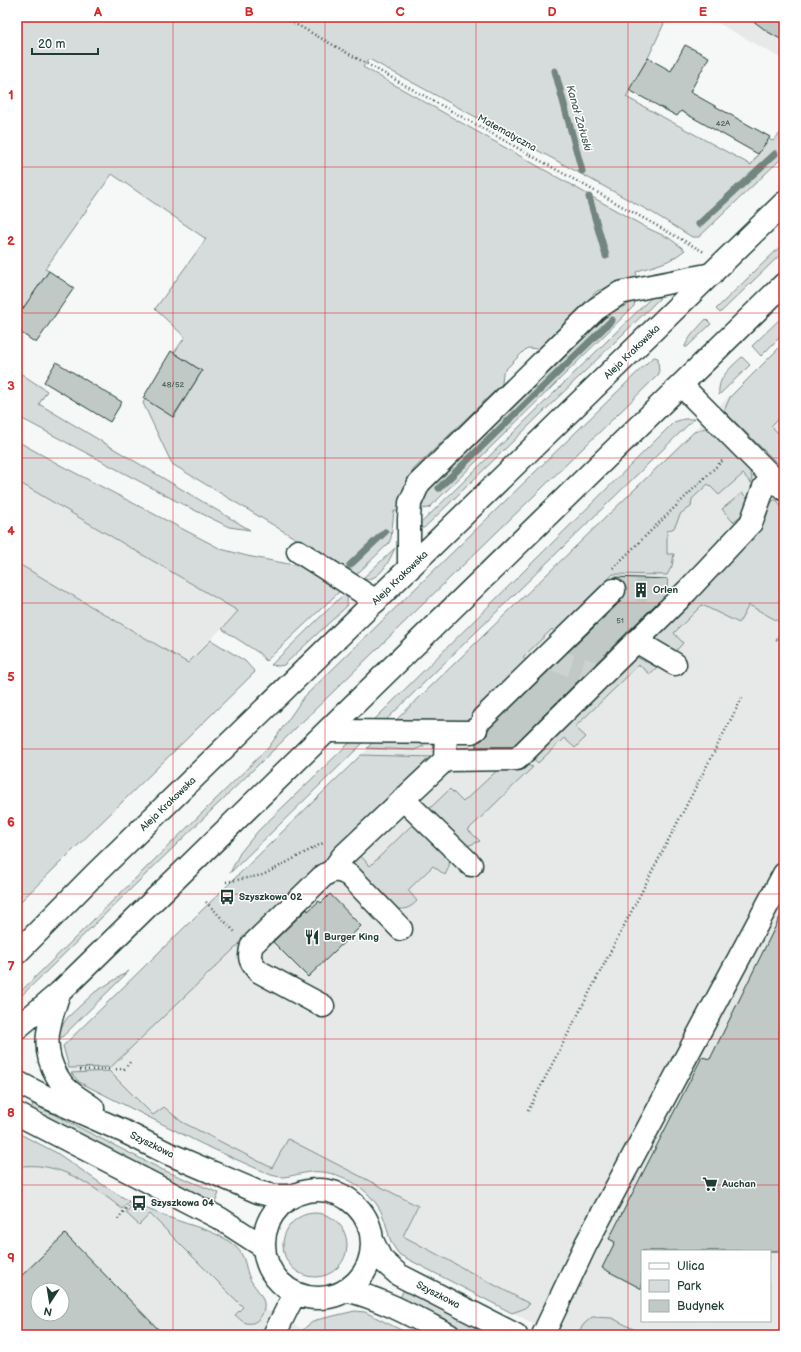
<svg xmlns="http://www.w3.org/2000/svg" width="801" height="1352" viewBox="0 0 801 1352" font-family="'Balsamiq Sans',sans-serif">
  <rect width="100%" height="100%" fill="#f6f7f7"/>
  <filter id="ink" filterUnits="userSpaceOnUse"><feTurbulence type="fractalNoise" baseFrequency=".025" numOctaves="2"/><feDisplacementMap in="SourceGraphic" scale="8" xChannelSelector="R" yChannelSelector="G"/><feConvolveMatrix kernelMatrix="1 2 1 2 8 2 1 2 1" color-interpolation-filters="sRGB"/></filter>
  <g filter="url(#ink)">
    <path fill="#e6e9e8" fill-rule="evenodd" d="M707,17H784V60Z
      M784,343V1335H556L400,1255L393,1246L389,1238L383,1214L366,1192L353,1182L337,1175L322,1172H307L282,1177L271,1175L202,1144L79,1082L73,1076L68,1064L63,1046ZM642,1251H770V1321H642Z
      M17,481L238,611L188,663L17,563Z
      M17,1133L57,1153L106,1187L129,1201L161,1215L210,1231L228,1241L237,1248L241,1254L245,1261L250,1279L262,1297L264,1309L302,1329L316,1320L355,1311L410,1335H17ZM38,1290H62V1314H38Z"/>
    <path fill="#d6dcdb" stroke="#7a8c88" d="M17,17H667L648,58L626,97L751,165L768,139L773,141L784,129V156L699,237H692L653,213L369,59L363,67L647,228L669,238L685,250C677,256 670,261 660,264C652,267 644,268 636,272L637,277L597,291L538,349L527,348L503,372L502,384L414,469L405,485L399,511H394L391,538L389,543L356,575L172,464L143,403L145,399L174,417L202,371L174,353L185,337L155,309L206,239L112,174L45,269L49,271L17,317Z
      M784,243V251L720,313L716,309Z
      M653,296L660,298L424,528L420,527V524Z
      M635,301L634,306L631,309L429,508L421,509L424,498L432,486L610,313Z
      M784,315V333L761,356L752,346Z
      M706,319L711,324L687,347H685V346C690,335 698,328 706,319Z
      M784,343V413L771,426L784,439V470L724,411L730,397Z
      M654,357L658,358L659,374L17,1000V995L269,747L304,697L650,360Z
      M742,357L750,365L719,395C717,378 730,368 742,357Z
      M17,371L47,391L39,404L250,530L229,527L182,504L17,416Z
      M684,419H694L385,721L381,722L375,719L674,422Z
      M708,427L747,463L752,478L751,483L743,474L719,495L708,484L692,499L691,507L681,513L674,528L667,531V554H674L672,566L667,575L613,574L592,595L583,611L558,636L552,629L523,657L529,664L474,723L394,722L694,432Z
      M17,441L60,465L221,549L247,556L299,566L315,572L340,591L266,661L259,653L222,629L238,611L17,481Z
      M742,493L750,501L745,512L733,522L722,509Z
      M774,500H777L784,512V631L776,641L783,624L749,605L739,623L702,605L674,633L683,643L675,652L660,646L655,637V631L763,526C767,519 767,505 774,500Z
      M395,548C389,561 380,582 362,579Z
      M17,563L188,663L211,640L245,661L255,672L17,905Z
      M345,593C348,598 348,601 346,607L284,665L279,666L271,665Z
      M636,657L657,667L650,674L639,665L575,727L586,737L575,748L564,738L538,763L528,754Z
      M376,739L413,740L424,746L414,750L367,748Z
      M366,740L230,873L240,853L258,831L347,745L354,741Z
      M361,755L432,757L424,771L331,856L111,1067L69,1068L63,1046Z
      M524,764L533,767L468,830L480,841L467,846L427,811L450,789L463,802L503,765Z
      M414,823L448,855C451,863 449,867 445,875L433,866L408,890L417,901C410,908 405,910 396,909L354,866L352,861L358,853L370,866Z
      M129,971L57,1042L60,1029L67,1018L95,992Z
      M109,1071L153,1115L164,1107L182,1122L272,1168L288,1139L418,1206L403,1236L530,1304L523,1309L512,1313L400,1255C387,1240 390,1234 383,1216C374,1193 347,1174 322,1172C308,1170 296,1176 283,1177C279,1177 275,1176 271,1175L202,1144L79,1082L71,1073Z
      M33,1104L163,1170L219,1193L215,1203L31,1109Z
      M18,1133L57,1153L106,1187L129,1201L122,1209C94,1186 56,1159 17,1167Z
      M134,1203C149,1210 164,1216 179,1221C199,1228 222,1233 237,1248C246,1257 245,1269 250,1279C254,1287 262,1293 264,1303C266,1313 256,1328 244,1322C241,1321 238,1317 235,1315L243,1307L150,1214L139,1225L126,1213Z
      M283 1245a32 32 0 1 1 64 0a32 32 0 1 1-64 0Z
      M404,1289L494,1335H472L400,1298Z
      M355,1311L365,1312L411,1335H298L308,1325L316,1320Z
      M592,1317L612,1318L645,1335H576L584,1324Z"/>
    <g fill="none" stroke-linecap="round" stroke-linejoin="round">
      <path stroke="#72857f" stroke-width="7" d="M555,71L582,171
        M589,197L606,256
        M699,224L775,154
        M439,488L612,320
        M350,565L385,532"/>
    </g>
    <path fill="#c0c9c6" stroke="#1f3d34" fill-rule="evenodd" d="M748,17H784V41L768,32Z
      M685,45L709,57L690,92L770,137L758,154L681,111L677,116L629,90L648,58L671,71Z
      M49,271L74,288L36,343L17,330V317Z
      M171,351L202,371L173,417L143,398Z
      M56,362L122,402L110,422L44,382Z
      M614,577L667,579V593L512,747H476V743L482,740L487,735L488,729L623,599L626,593V587L623,581Z
      M330,894L361,926L308,977L273,942L307,909L308,911L319,901L321,903Z
      M784,909V1251H642V1289L602,1268L615,1242L609,1239L702,1057L710,1059Z
      M65,1234L164,1335H17V1280ZM38,1290H62V1314H38Z"/>
    <g fill="none" stroke-linecap="round" stroke-linejoin="round">
      <path stroke="#cbd2d0" stroke-width="22" stroke-dasharray="22 11" stroke-linecap="butt" d="M614,590H667
        M550,659L593,672"/>
      <g stroke="#1f3d34" stroke-width="25">
        <path id="minor" d="M681,385L784,489
          M298,551L376,601
          M409,569V519L410,503L419,483L596,309L620,293L646,287L712,274
          M636,641L675,664
          M483,718L614,590
          M328,731L471,732L476,729
          M446,732L445,760L517,759L687,591L751,523L764,487L773,477
          M403,799L471,865
          M333,870L343,856L445,760
          M59,993C49,1022 40,1048 57,1076C59,1079 61,1083 64,1086C72,1095 84,1101 93,1108
          M323,1006L258,971C250,961 248,958 252,945L322,877C332,869 339,869 350,876L401,929
          M17,1082L46,1097L123,1131L167,1153L258,1192L274,1196H291
          M17,1114L219,1218L264,1247
          M264 1244a54 54 0 1 1 108 0a54 54 0 1 1-108 0Z
          M372,1240L381,1259L399,1275L516,1335
          M346,1290C383,1299 416,1318 449,1335
          M274,1335L295,1293
          M543,1335L586,1244L784,874"/>
      </g>
      <g stroke="#1f3d34" stroke-width="25">
        <path id="major" d="M17,953L95,874L784,203
          M17,1028L59,993L784,284"/>
      </g>
      <path stroke="#1f3d34" stroke-width="2.5" stroke-dasharray="1 3" stroke-linecap="butt" d="M283,17L704,252
        M613,568L724,459
        M226,882L263,875L323,843
        M206,902L235,932
        M80,1070L124,1069L132,1060
        M528,1111L742,698
        M118,1219L133,1199"/>
      <use href="#minor" stroke="#fff" stroke-width="22"/>
      <use href="#major" stroke="#fff" stroke-width="22"/>
    </g>
  </g>
  <path fill="none" stroke="#d62828" stroke-width="1" stroke-opacity="0.55" d="M173,17V1335M325,17V1335M476,17V1335M628,17V1335M17,167H784M17,313H784M17,458H784M17,603H784M17,749H784M17,894H784M17,1039H784M17,1185H784"/>
  <defs>
    <g id="building-bare" transform="scale(1.2)"><path d="M-4-6H4V6H1V3H-1V6H-4ZM-2.5-4.3h1.7v1.8h-1.7ZM.8-4.3h1.7v1.8H.8ZM-2.5-1h1.7V.8h-1.7ZM.8-1h1.7V.8H.8Z" fill="#1f3d34" stroke="#fff" stroke-width="2.5" paint-order="stroke"/></g>
    <g id="bus-bare" transform="scale(1.2)"><path d="M-5-6H5V4H4V6H2V4H-2V6H-4V4H-5ZM-3.5-4V0h7V-4ZM-3.5 1.2v1.5H-2V1.2ZM2 1.2v1.5H3.5V1.2Z" fill="#1f3d34" stroke="#fff" stroke-width="2.5" paint-order="stroke"/></g>
    <g id="restaurant-bare" transform="scale(1.2)"><path d="M-5-6h1v4h1v-4h1v4h1v-4h1v5L-1.5 .5V6h-2V.5L-5-1ZM5-6V6H3V1.5H1.5Q1.5-4 5-6Z" fill="#1f3d34" stroke="#fff" stroke-width="2.5" paint-order="stroke"/></g>
    <g id="supermarket-bare" transform="scale(1.2)"><path d="M-6-5.5h2.5l.6 2H6L4.5 2H-2.5L-4.4-4H-6ZM-1.5 3.2a1.3 1.3 0 1 0 .1 0ZM3 3.2a1.3 1.3 0 1 0 .1 0Z" fill="#1f3d34" stroke="#fff" stroke-width="2.5" paint-order="stroke"/></g>
  </defs>
  <g fill-rule="evenodd">
    <use href="#building-bare" x="641" y="590"/>
    <use href="#bus-bare" x="227" y="897"/>
    <use href="#restaurant-bare" x="312" y="937"/>
    <use href="#supermarket-bare" x="710" y="1184"/>
    <use href="#bus-bare" x="139" y="1203"/>
  </g>
  <g text-anchor="middle" dominant-baseline="central" stroke-width="3" stroke-linejoin="round" paint-order="stroke">
    <g font-size="8" fill="#476058">
      <text x="723" y="123">42A</text>
      <text x="173" y="384">48/52</text>
      <text x="620" y="620">51</text>
    </g>
    <g font-size="10" fill="#1f3d34" stroke="#fff">
      <text transform="translate(507 133) rotate(29)">Matematyczna</text>
      <text transform="translate(632 352) rotate(-44)">Aleja Krakowska</text>
      <text transform="translate(400 578) rotate(-44)">Aleja Krakowska</text>
      <text transform="translate(168 804) rotate(-44)">Aleja Krakowska</text>
      <text transform="translate(152 1145) rotate(26)">Szyszkowa</text>
      <text transform="translate(438 1295) rotate(27)">Szyszkowa</text>
    </g>
    <g font-size="10" font-weight="bold" fill="#1f3d34" stroke="#fff" text-anchor="start">
      <text x="653" y="590">Orlen</text>
      <text x="239" y="897">Szyszkowa 02</text>
      <text x="324" y="937">Burger King</text>
      <text x="722" y="1184">Auchan</text>
      <text x="151" y="1203">Szyszkowa 04</text>
    </g>
    <g font-size="11" font-style="italic" fill="#49615a" stroke="#fff">
      <text transform="translate(579 118) rotate(74)">Kanał Załuski</text>
    </g>
  </g>
  <rect width="801" height="1352" fill="none" stroke="#fff" stroke-width="44"/>
  <rect x="641" y="1250" width="130" height="72" fill="#ffffff" stroke="#a5b1ae"/>
  <rect x="649" y="1263" width="20" height="6" fill="#ffffff" stroke="#a5b1ae"/>
  <text x="677" y="1270" font-size="12" fill="#1f3d34">Ulica</text>
  <rect x="649" y="1280" width="20" height="12" fill="#d6dcdb" stroke="#a5b1ae"/>
  <text x="677" y="1290" font-size="12" fill="#1f3d34">Park</text>
  <rect x="649" y="1300" width="20" height="12" fill="#c0c9c6" stroke="#a5b1ae"/>
  <text x="677" y="1310" font-size="12" fill="#1f3d34">Budynek</text>
  <g transform="translate(50 1302) rotate(192)"><circle r="19" fill="#ffffff" stroke="#a5b1ae"/>
  <path d="M0-3L7 15L0 10L-7 15Z" fill="#1f3d34"/>
  <text y="-6" font-size="11" font-weight="bold" text-anchor="middle" fill="#1f3d34">N</text>
  </g>
  <path d="M32 48v6h66v-6" fill="none" stroke="#1f3d34" stroke-width="2"/>
  <text x="38" y="48" font-size="12" fill="#1f3d34" stroke="#ffffff" stroke-width="3" paint-order="stroke">20 m</text>
  <rect x="22" y="22" width="757" height="1308" fill="none" stroke="#d62828" stroke-width="1.5"/>
  <g font-size="13" text-anchor="middle" font-weight="bold" fill="#d62828">
    <text x="98" y="16">A</text>
    <text x="249" y="16">B</text>
    <text x="400" y="16">C</text>
    <text x="552" y="16">D</text>
    <text x="703" y="16">E</text>
    <text x="11" y="99">1</text>
    <text x="11" y="245">2</text>
    <text x="11" y="390">3</text>
    <text x="11" y="535">4</text>
    <text x="11" y="681">5</text>
    <text x="11" y="826">6</text>
    <text x="11" y="971">7</text>
    <text x="11" y="1117">8</text>
    <text x="11" y="1262">9</text>
  </g>
</svg>
